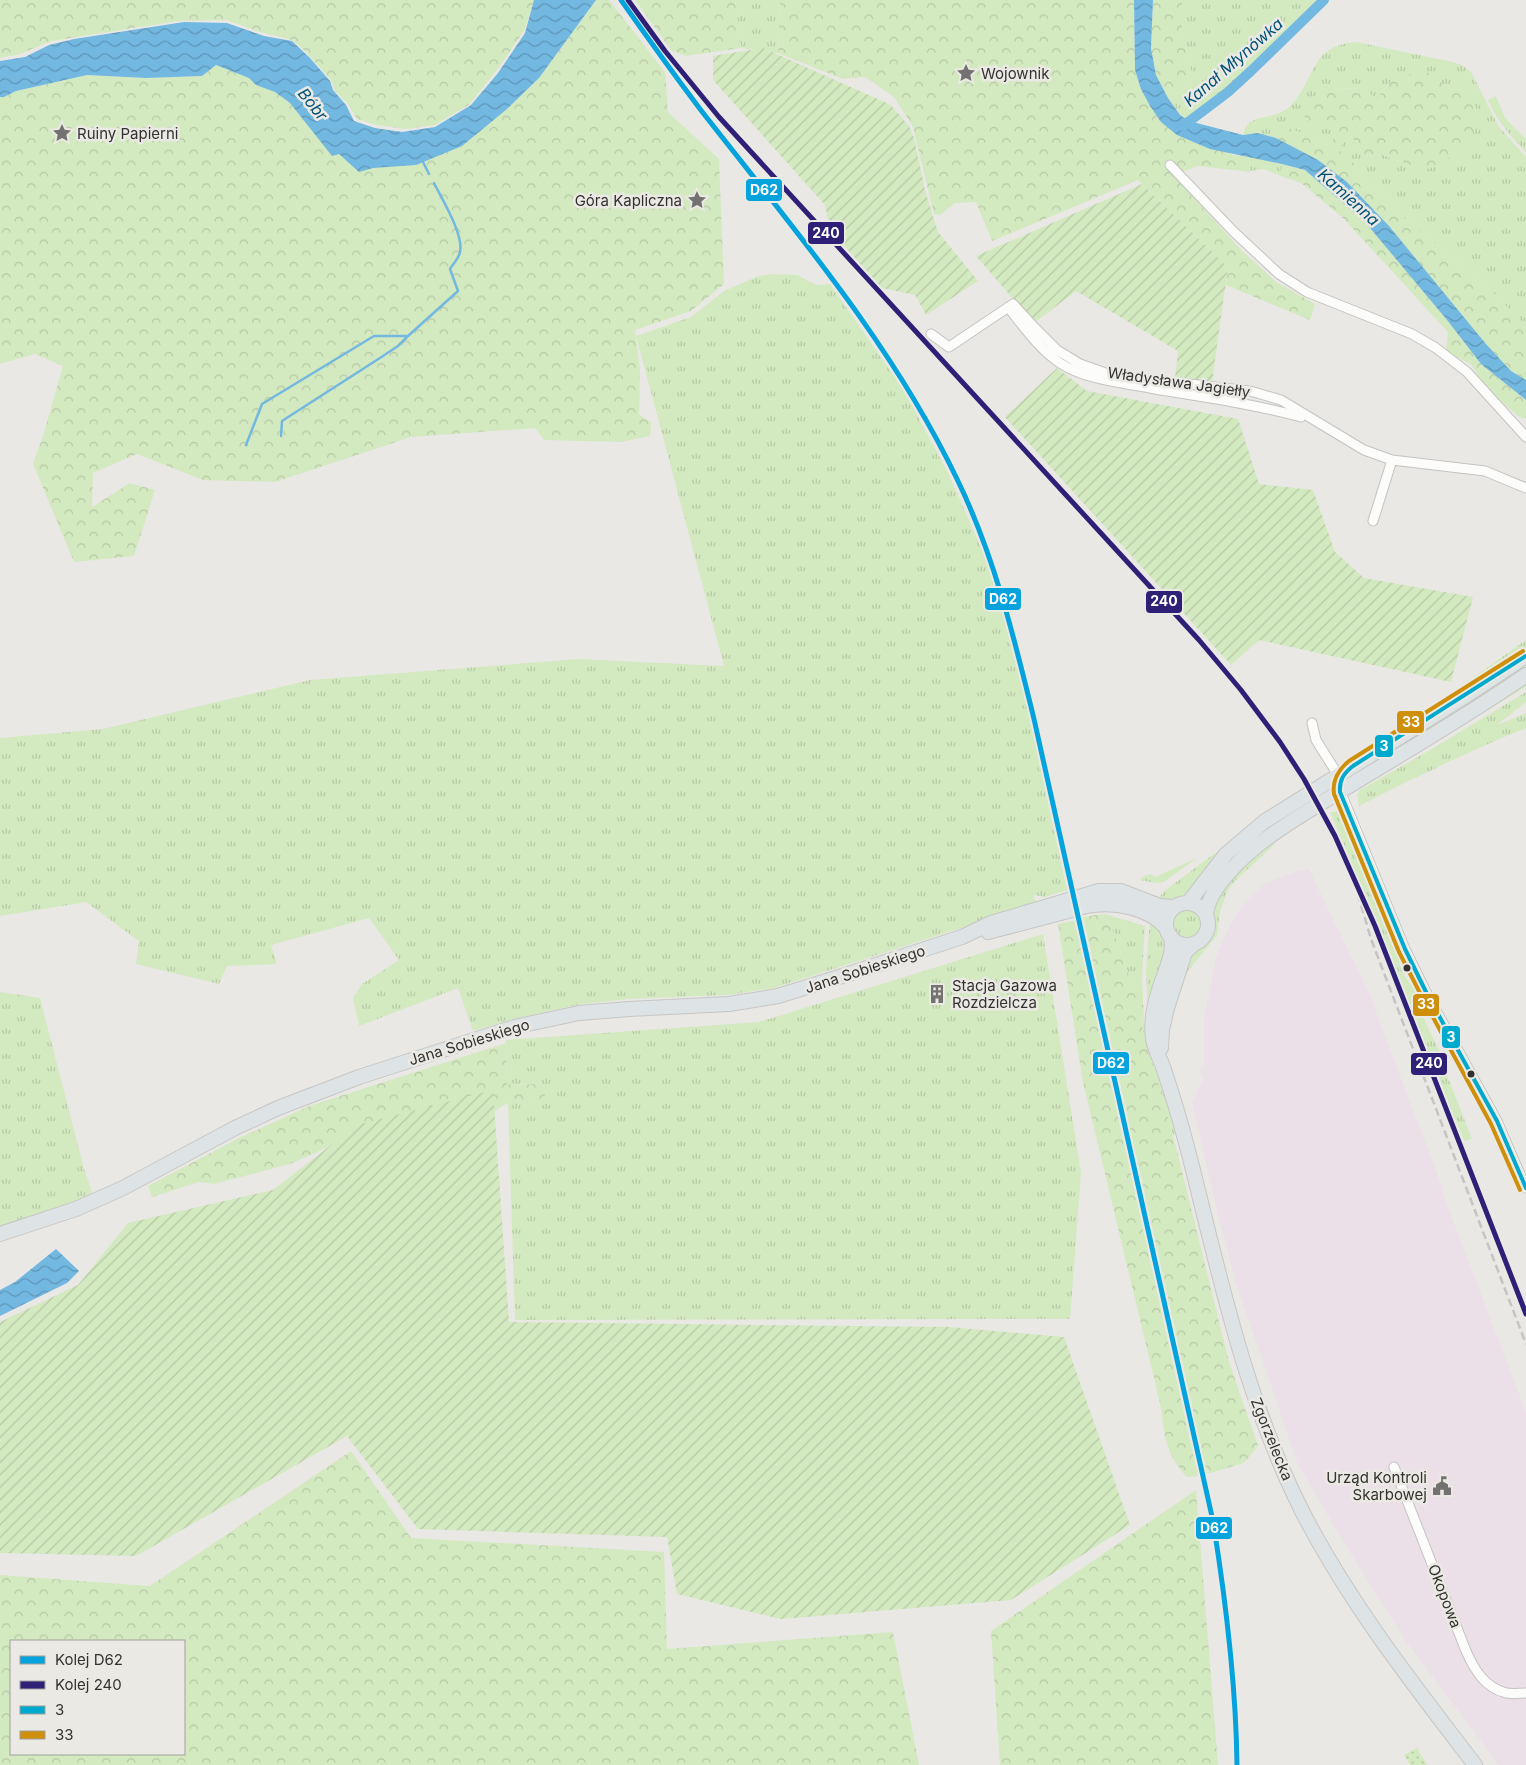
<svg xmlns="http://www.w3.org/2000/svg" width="1526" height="1765" viewBox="0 0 1526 1765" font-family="Inter,sans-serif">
  <defs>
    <pattern id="grass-tufts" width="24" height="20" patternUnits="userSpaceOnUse" patternTransform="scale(1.25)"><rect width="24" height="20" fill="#d3e9c0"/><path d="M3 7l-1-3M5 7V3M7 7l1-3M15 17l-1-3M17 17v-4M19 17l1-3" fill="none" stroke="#b6c8a5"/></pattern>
    <pattern id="forest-crowns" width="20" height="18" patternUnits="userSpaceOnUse" patternTransform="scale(1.25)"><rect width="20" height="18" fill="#d3e9c0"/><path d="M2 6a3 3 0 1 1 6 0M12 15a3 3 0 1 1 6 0" fill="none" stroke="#b6c8a5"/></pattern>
    <pattern id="park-dots" width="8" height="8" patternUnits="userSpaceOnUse" patternTransform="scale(1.25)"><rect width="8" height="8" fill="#d3e9c0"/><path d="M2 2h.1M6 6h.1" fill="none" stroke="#b6c8a5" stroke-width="1.8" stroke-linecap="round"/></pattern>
    <pattern id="garden-furrows" width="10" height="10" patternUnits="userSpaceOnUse" patternTransform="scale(1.25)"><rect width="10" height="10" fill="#d3e9c0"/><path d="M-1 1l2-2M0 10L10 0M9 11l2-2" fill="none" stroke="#b6c8a5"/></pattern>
    <pattern id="water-waves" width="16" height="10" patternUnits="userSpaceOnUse" patternTransform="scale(1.25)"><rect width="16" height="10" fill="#73b8e1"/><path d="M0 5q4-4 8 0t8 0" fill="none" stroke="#5f96b7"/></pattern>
  </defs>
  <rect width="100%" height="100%" fill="#eae8e5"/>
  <path fill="#ebe0e7" d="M1309,869L1372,999L1380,1023L1439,1178L1448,1207L1526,1412V1765H1499L1407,1643L1347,1548L1298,1465L1236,1283L1216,1207L1192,1103L1203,1079L1199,1069L1204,1067V1017L1216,959L1225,935L1241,907L1264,884L1294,872Z"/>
  <path fill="url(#grass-tufts)" d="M735,0H780L778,53L741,48Z
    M1182,0H1324L1251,71L1228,92L1189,121L1180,115L1168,98L1184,90L1193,78L1182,33Z
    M1356,42L1448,61L1462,65L1471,72L1499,127L1526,157V326L1480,280L1399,214L1392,203L1356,172V165L1338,150L1346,136L1357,141L1363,156L1383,155L1415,167L1467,93L1447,87L1434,74L1391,81L1376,99L1363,88L1330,89L1339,135L1327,145L1317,138L1283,127L1276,138L1258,133L1243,135C1244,132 1245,127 1248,124C1255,116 1279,118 1290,106C1318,78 1307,47 1356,42Z
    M1496,96L1505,118L1526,139V152C1509,134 1498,122 1488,100Z
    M1251,157L1282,164L1281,176L1263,169L1250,171Z
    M771,274L797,275L816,285L830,284L905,392L948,473L991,570L1020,674L1067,890L1045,897L1034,895L1033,898L1039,903L774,988L727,995L628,999L577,1005L513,1019L473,1031L458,988L359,1026L353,998L362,984L399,960L369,918L271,945L277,964L227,966L219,984L136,964L139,941L86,902L0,916V738L103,729L310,680L579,659L724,666L636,336L691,317L724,291L756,277Z
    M1526,640V649L1471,685L1468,681Z
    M1526,662V669L1361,773L1358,769Z
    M1526,681V687L1392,768Z
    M1463,685L1465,689L1377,745L1379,742Z
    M1526,692V702L1497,725L1526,713V728C1469,751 1414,778 1359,806L1357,795L1360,790L1430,750Z
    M1330,812H1338L1342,815L1400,950C1396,973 1409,979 1419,996L1416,1002L1448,1069L1445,1070L1472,1139L1464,1141L1377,923Z
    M1271,844H1275L1235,881L1228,890L1220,911L1217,935L1188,971L1171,1019L1166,1025L1193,951L1207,942L1214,932L1215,923L1213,903L1234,876L1265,847Z
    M1215,853L1216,860L1189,894C1178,896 1169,902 1158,901L1163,892Z
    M1197,858L1164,882L1155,883L1140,880L1144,876L1151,874L1155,877Z
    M1173 923a14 14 0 1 1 28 0a14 14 0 1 1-28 0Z
    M1102,913L1145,926L1142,977L1144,1023L1177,1134L1173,1135L1143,1031L1137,998L1114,933Z
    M1150,920L1159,928L1167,945L1148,1017L1146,969Z
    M1043,934L1081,1173L1070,1319L515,1320L508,1103L545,1101L543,1084L507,1085L506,1040L759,1022Z
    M0,992L40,998L84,1169L95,1200L0,1234Z"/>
  <path fill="url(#forest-crowns)" fill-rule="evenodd" d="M0,0H534L525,29L502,63L470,104L435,125L406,129L377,125L357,119L348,104L335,91L331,80L305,51L292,40L260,32L226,20L178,21L51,41L20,54L0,58Z
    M596,0H609L665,72L668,112L719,159L724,284L691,311L635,330L640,370L639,414L651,423L650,436L621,442L544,440L535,428L411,437L275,482L203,480L137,454L93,473L92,507L130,483L155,490L134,556L74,562L33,464L43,436L63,366L35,354L0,364V97H4L16,91L87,75L146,78L202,76L216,65L249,78L256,85L275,92L290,103L314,132L359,171L373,168L507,109L539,78Z
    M635,0H735L741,48L686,56L671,50Z
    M780,0H1134L1135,70L1141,89L1150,106L1161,122L1233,155L1251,157L1250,172L1198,166L1173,175L1243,252L1276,282L1315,304L1310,320L1226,285L1228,267L1138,180L992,241L976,202L955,203L940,215L934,214L913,127L894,97L865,77L843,79L778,53Z
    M1153,0H1182V33L1193,78L1184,90L1168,98L1156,75L1151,48Z
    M1418,71L1434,74L1447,87L1468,93L1476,108L1471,146L1429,169L1415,167L1383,155L1363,156L1357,141L1346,136L1339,150L1356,165V172L1392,203L1399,214L1480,280L1526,326V380L1511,371L1486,344L1389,226L1347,182L1276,138L1283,126L1317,138L1327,145L1339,134L1304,119L1314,98L1330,89L1363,88L1376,99L1391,81Z
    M1282,164L1305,170L1365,222L1447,320L1481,364L1526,400V419L1519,417L1497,398L1478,376L1472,365L1446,351L1448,332L1342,217L1301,183L1281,176Z
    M1102,914L1114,933L1137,998L1143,1031L1173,1135L1229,1362L1258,1446L1244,1463L1207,1474L1083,917Z
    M1073,921L1075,923L1198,1476L1187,1477C1164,1452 1165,1435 1160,1403L1083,1082L1058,924Z
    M506,1043L507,1085L543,1084L546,1101L508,1103L487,1115L351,1137L290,1164L214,1184L199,1182L152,1197L148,1186L239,1138L309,1106Z
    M351,1451L411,1538L664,1552L667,1649L893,1632L919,1765H0V1575L150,1586ZM11,1641H184V1754H11Z
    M1196,1490L1218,1765H1000L991,1631Z"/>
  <path fill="url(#park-dots)" d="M1417,1748L1427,1765H1410L1404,1755Z"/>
  <path fill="url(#garden-furrows)" d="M763,48L891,105L909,126L914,138L925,190L938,232L978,281L926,315L915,295L882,288L830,230L825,205L713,80V56Z
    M1142,184L1228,267L1212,382L1175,379L1178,351L1076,291L1034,323L976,256Z
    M1057,368L1087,391L1238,419L1259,484L1313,490L1335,552L1364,578L1473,597L1451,682L1259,640L1231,665L1005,417Z
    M493,1090L509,1322L949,1327L1064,1337L1130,1525L1011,1600L781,1619L677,1594L667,1537L418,1529L347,1436L136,1556L0,1553V1322L78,1285L128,1223L273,1190L357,1125Z"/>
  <path fill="url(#water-waves)" d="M534,0H596L539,78L507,109L462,146L416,165L373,168L359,172L339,154L332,156L290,103L275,92L256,85L249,78L216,65L202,76L146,78L87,75L16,91L4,97H0V61L25,57L49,45L74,39L184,22L227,23L264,36L292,41L310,58L330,81L333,90L346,105L354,121L375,128L402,132L435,127L471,105L498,73L525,33Z
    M1134,0H1153L1151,48L1156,75L1168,98L1180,115L1189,121L1243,135L1258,133L1276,138L1318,160L1347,182L1389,226L1486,344L1511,371L1526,380V400L1481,364L1447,320L1365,222L1305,170L1282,164L1210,149L1177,135L1161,122L1150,106L1141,89L1135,70Z
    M56,1249L79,1271L67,1283L0,1316V1290L15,1282Z"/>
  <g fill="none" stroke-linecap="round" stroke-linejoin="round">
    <path stroke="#73b8e1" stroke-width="2.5" d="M422,160L429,174
      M281,436L282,421L383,356L398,346L407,337
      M246,445L262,404L374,336H408L458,291L450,269C453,264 459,258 460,252C464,235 442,199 434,183"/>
    <path stroke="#73b8e1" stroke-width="10" d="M1183,126L1228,92L1251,71L1324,0"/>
    <g stroke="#c4c3c1" stroke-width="11">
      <path id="minor" d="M1170,165L1234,232L1279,274L1307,292L1412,334L1436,348L1467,372L1526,437
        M1008,307C1023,326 1039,349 1060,363C1085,380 1125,383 1155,389C1204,397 1253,404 1301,417
        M931,334L949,347L1013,304L1034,327L1057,350L1080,364L1111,375L1250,391L1281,400L1364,450L1392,460
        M1373,521L1392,460L1485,471L1526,488
        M1312,723L1316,740L1338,775
        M1339,788L1405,949L1427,994L1497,1121L1526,1188
        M1394,1467L1466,1651C1474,1669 1484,1687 1506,1693C1512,1694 1520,1693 1526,1693"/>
    </g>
    <g stroke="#c7c6c4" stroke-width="16">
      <path id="primary" d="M1188,903L1226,854L1265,821L1467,695L1526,656
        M1166 924a21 21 0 1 1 42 0a21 21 0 1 1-42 0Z
        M1206,915C1207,898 1221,881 1232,869C1261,838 1300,816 1336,794C1399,755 1465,718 1526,675
        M988,932L1087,906C1113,901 1150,907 1167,929
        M1171,937C1174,950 1169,961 1165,973C1157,994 1150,1016 1153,1039C1155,1052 1162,1061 1165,1073C1176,1105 1185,1138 1193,1170C1222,1287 1248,1405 1303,1513C1350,1604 1413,1684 1475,1765
        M1161,1048L1162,1030L1167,1008L1185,952L1195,943
        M0,1234L76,1209L123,1188L235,1128L278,1108L359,1077L514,1027L579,1013L629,1009L729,1004L778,996L836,978L962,937L991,923L1099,891H1121L1160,906L1174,907"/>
    </g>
    <use href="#minor" stroke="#fcfcfb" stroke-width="9"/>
    <use href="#primary" stroke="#dee4e6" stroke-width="14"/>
    <path stroke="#c5c4c3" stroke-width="2.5" stroke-dasharray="8 4" stroke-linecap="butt" d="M1351,871L1371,939L1526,1344"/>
    <g stroke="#ebe9e4" stroke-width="8">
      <path id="bus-1" d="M1526,656L1353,766C1344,773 1339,780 1340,792L1405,949L1427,994L1497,1121L1526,1188"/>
    </g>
    <g stroke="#ebe9e4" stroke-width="8">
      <path id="bus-2" d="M1520,1190L1491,1124L1422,997L1399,952L1334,794C1332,780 1338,770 1349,761L1523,651"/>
    </g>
    <use href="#bus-1" stroke="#00a9ce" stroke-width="4"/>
    <use href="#bus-2" stroke="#d08f0a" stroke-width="4"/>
    <g stroke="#ebe9e4" stroke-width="9">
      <path id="rail-1" d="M621,0C647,37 673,73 700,109C792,227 892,343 957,479C994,555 1014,637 1034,719L1213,1521C1226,1602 1236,1683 1237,1765"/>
    </g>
    <g stroke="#ebe9e4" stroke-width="9">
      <path id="rail-2" d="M628,0L665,51L719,117L1199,640L1241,690L1280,742L1304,779L1335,836L1375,926L1526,1314"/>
    </g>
    <use href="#rail-1" stroke="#05a3dd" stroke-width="5"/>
    <use href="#rail-2" stroke="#2e2076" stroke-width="5"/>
  </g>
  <defs>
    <g id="sight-bare" transform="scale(1.5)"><path d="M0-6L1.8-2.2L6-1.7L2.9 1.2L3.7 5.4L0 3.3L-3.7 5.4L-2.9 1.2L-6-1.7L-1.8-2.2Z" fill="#737270" stroke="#ebe9e4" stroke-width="2.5" paint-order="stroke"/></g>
    <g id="building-bare" transform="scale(1.5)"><path d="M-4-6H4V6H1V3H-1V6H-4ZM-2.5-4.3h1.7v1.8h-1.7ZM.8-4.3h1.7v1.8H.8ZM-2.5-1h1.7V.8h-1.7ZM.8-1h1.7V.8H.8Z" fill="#737270" stroke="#ebe9e4" stroke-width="2.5" paint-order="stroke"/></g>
    <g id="civic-bare" transform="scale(1.5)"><path d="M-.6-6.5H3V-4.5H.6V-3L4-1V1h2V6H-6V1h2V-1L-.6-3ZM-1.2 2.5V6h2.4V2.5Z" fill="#737270" stroke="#ebe9e4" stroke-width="2.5" paint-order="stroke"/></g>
  </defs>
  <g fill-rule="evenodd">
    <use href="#sight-bare" x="966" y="73"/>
    <use href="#sight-bare" x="62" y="133"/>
    <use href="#sight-bare" x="697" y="200"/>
    <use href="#building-bare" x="937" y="994"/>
    <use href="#civic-bare" x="1442" y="1486"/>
  </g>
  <g fill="#333231" stroke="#ebe9e4" stroke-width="2">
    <circle cx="1407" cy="968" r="4.5"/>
    <circle cx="1471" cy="1074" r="4.5"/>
  </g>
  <g text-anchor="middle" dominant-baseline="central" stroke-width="5" stroke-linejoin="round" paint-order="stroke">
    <g font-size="15" fill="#333231" stroke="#ebe9e4" text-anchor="start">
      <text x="981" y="73">Wojownik</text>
      <text x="77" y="133">Ruiny Papierni</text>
      <text x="682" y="200" text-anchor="end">Góra Kapliczna</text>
      <text x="952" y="985">Stacja Gazowa<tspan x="952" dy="17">Rozdzielcza</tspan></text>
      <text x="1427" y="1477" text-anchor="end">Urząd Kontroli<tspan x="1427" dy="17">Skarbowej</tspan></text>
    </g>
    <g font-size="15" fill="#333231" stroke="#ebe9e4">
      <text transform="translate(1179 382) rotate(8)">Władysława Jagiełły</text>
      <text transform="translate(865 969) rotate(-18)">Jana Sobieskiego</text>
      <text transform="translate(469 1042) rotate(-17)">Jana Sobieskiego</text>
      <text transform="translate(1272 1439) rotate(68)">Zgorzelecka</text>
      <text transform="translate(1445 1596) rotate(69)">Okopowa</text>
    </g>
    <g font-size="16" font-style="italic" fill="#005178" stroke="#ebe9e4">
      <text transform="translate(1233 62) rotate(-41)">Kanał Młynówka</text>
      <text transform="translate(313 104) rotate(51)">Bóbr</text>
      <text transform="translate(1349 197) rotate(42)">Kamienna</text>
    </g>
  </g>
  <g stroke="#ebe9e4" stroke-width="2">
    <rect x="745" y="178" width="38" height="24" rx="5" fill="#05a3dd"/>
    <rect x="807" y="221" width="38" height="24" rx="5" fill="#2e2076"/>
    <rect x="984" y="587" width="38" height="24" rx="5" fill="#05a3dd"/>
    <rect x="1145" y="590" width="38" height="24" rx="5" fill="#2e2076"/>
    <rect x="1396" y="710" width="29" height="24" rx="5" fill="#d08f0a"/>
    <rect x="1374" y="734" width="20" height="24" rx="5" fill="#00a9ce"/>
    <rect x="1412" y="993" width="28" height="24" rx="5" fill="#d08f0a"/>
    <rect x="1441" y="1025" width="20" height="24" rx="5" fill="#00a9ce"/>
    <rect x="1092" y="1051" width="38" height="24" rx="5" fill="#05a3dd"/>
    <rect x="1410" y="1052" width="38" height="24" rx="5" fill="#2e2076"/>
    <rect x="1195" y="1516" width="38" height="24" rx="5" fill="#05a3dd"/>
  </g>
  <g font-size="14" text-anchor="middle" font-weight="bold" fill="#fff">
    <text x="764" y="195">D62</text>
    <text x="826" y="238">240</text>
    <text x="1003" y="604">D62</text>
    <text x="1164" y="606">240</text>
    <text x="1411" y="727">33</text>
    <text x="1384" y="751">3</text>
    <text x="1426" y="1009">33</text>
    <text x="1451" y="1042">3</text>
    <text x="1111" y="1068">D62</text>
    <text x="1429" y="1068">240</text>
    <text x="1214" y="1533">D62</text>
  </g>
  <rect x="10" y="1640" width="175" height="115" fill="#ebe9e4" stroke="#a1a09c"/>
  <rect x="20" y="1656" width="25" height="8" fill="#05a3dd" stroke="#a1a09c"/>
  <text x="55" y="1665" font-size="15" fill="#333231">Kolej D62</text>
  <rect x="20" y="1681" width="25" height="8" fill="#2e2076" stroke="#a1a09c"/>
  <text x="55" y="1690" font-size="15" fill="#333231">Kolej 240</text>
  <rect x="20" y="1706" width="25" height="8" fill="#00a9ce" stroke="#a1a09c"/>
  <text x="55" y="1715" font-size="15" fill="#333231">3</text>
  <rect x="20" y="1731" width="25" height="8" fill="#d08f0a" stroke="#a1a09c"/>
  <text x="55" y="1740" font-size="15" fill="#333231">33</text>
</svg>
